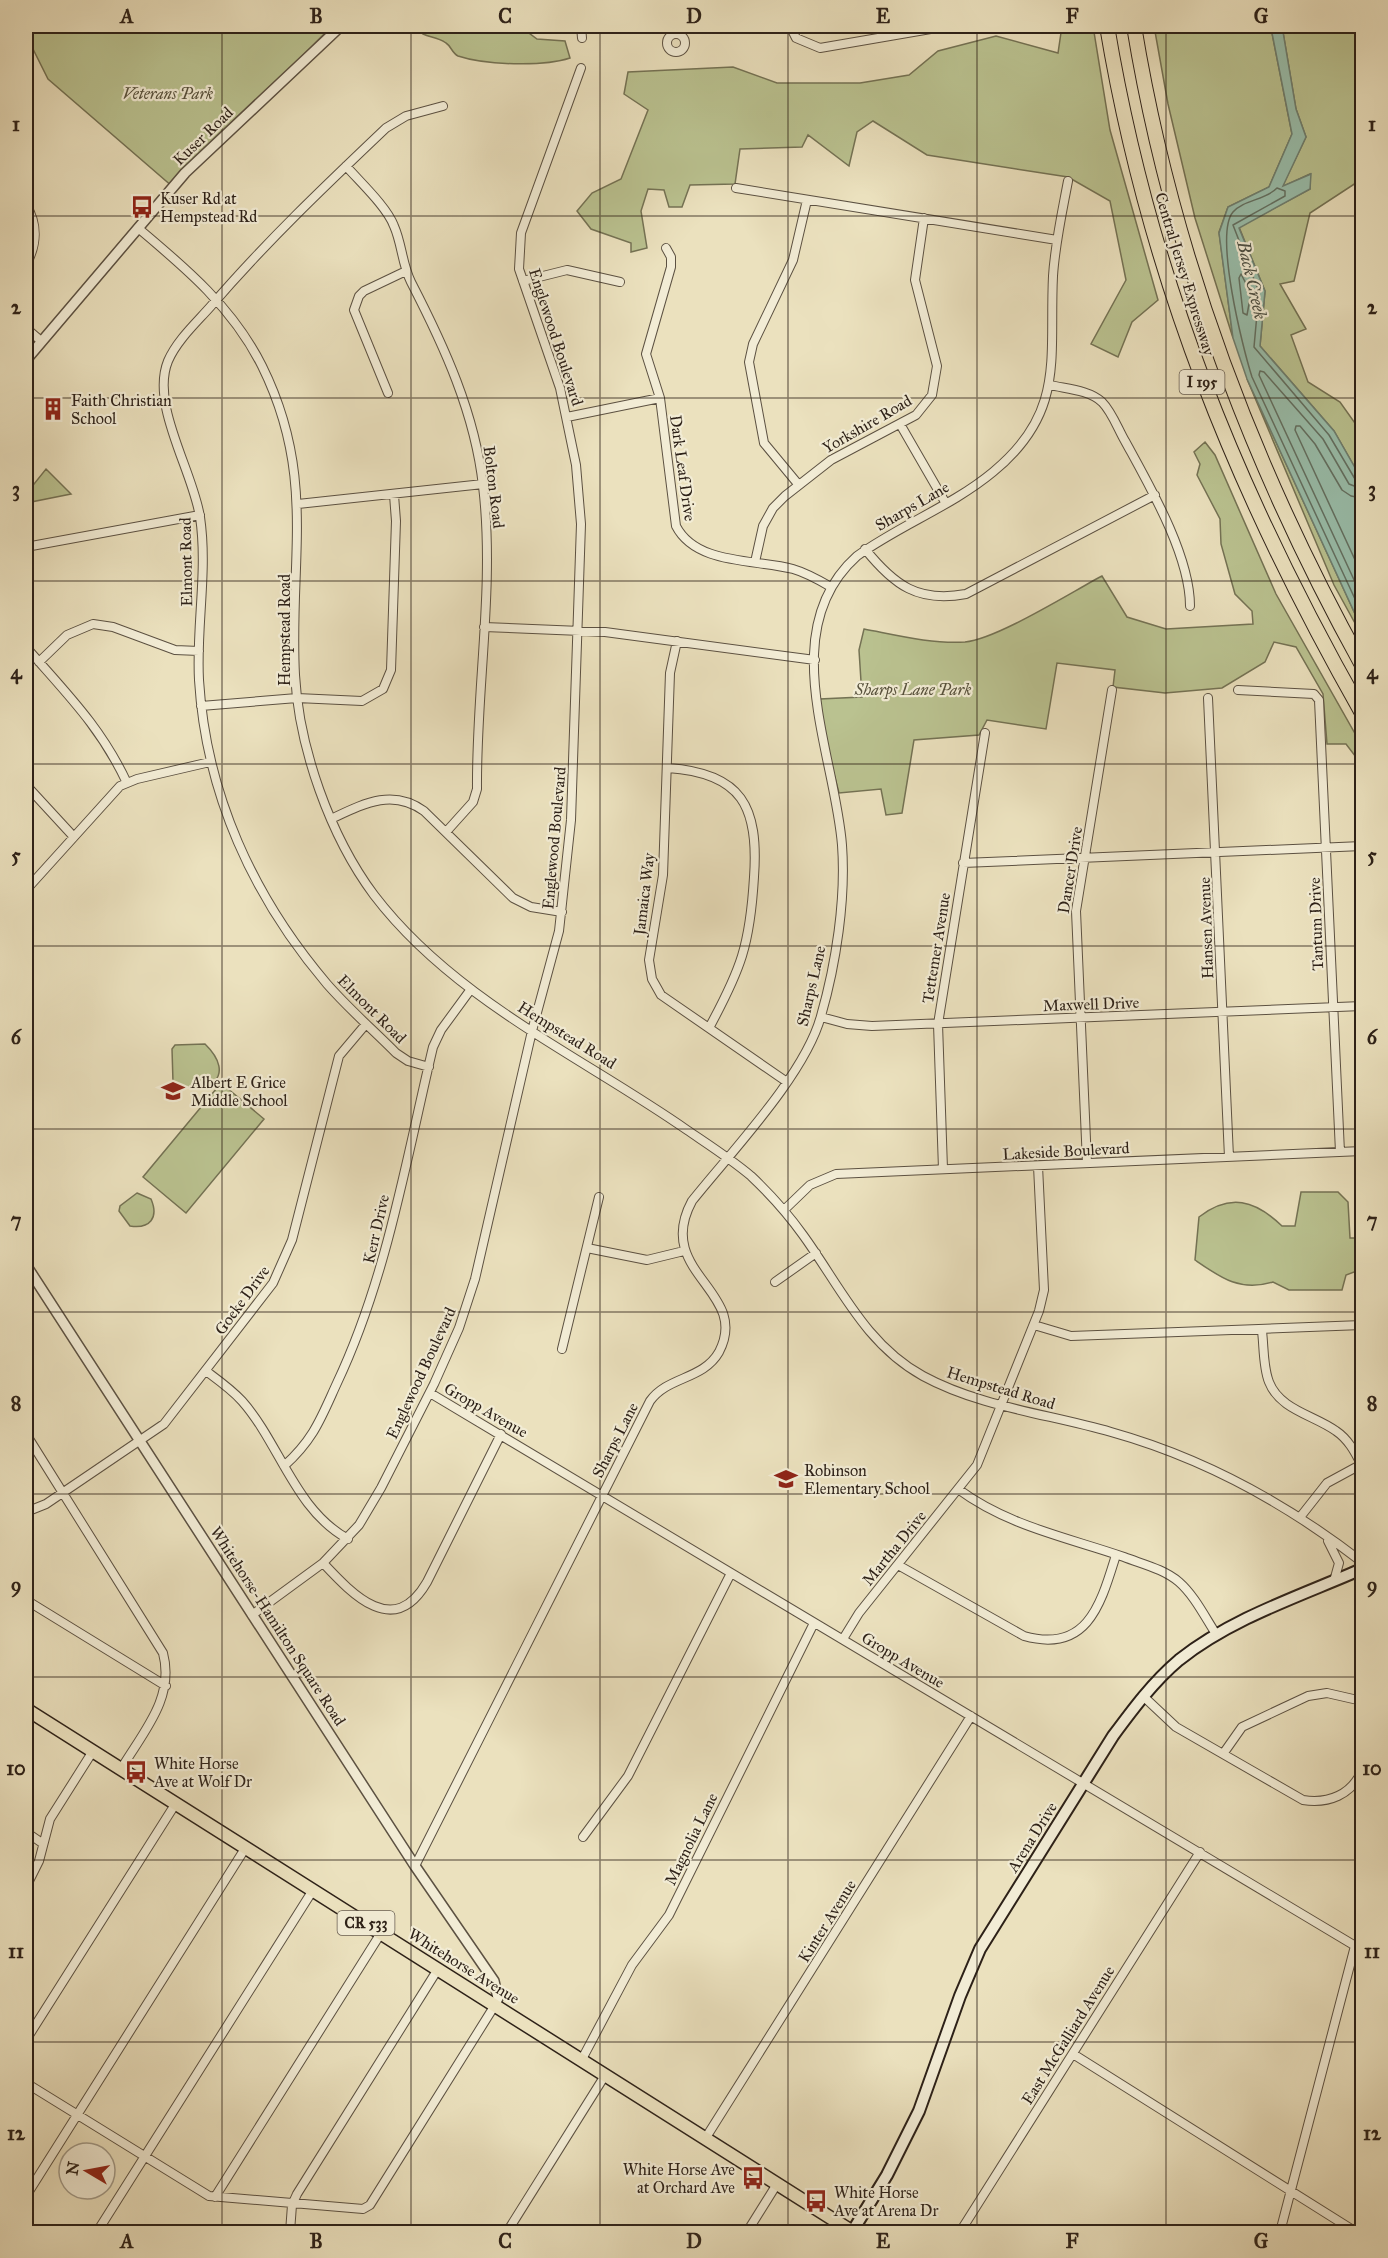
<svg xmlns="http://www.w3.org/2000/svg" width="1388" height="2258" viewBox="0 0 1388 2258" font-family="'IM FELL Great Primer',serif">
  <rect width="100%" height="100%" fill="#ebe1be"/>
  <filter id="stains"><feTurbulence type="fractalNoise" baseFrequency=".00333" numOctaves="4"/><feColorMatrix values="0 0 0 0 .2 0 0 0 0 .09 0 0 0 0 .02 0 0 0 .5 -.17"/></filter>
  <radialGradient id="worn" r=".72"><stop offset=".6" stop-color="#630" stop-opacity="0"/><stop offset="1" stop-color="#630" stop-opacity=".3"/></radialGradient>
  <path fill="#bac290" stroke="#747254" stroke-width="1.5" d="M26,26H332L173,187L48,79L26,35Z
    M414,26H528L529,33L537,39L565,41L570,58C543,67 485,65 458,56C452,53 451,46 446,43C433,34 425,40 414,26Z
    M1062,26H1093L1110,130L1158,300L1132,322L1118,357L1091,344L1126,280L1110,201L1068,177L927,155L873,121L857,132L849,166L808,135L802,147L740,149L735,184L690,185L682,207H669L664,190L648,189L641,211L647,248L631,252V243L591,229L577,211L592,193L621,179L648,110L624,94L628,72L733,67L777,83H860L909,75L938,51L996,36L1058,53Z
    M1154,26H1263L1272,33L1292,134L1269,187L1228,207L1219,232L1233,338L1195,218L1168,104Z
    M1282,26H1362V179L1310,213L1294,281L1280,284L1306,329L1291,335L1308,382L1340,402L1362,433V480L1334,431L1260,346L1265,291L1239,227L1310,189V174L1282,187L1306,137L1296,109Z
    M1247,379L1362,629V636L1334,585Z
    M1205,442L1215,455L1276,594L1362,746V765L1346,744H1327L1323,694L1296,647L1274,642L1265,662L1222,688L1165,693L1113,687L1115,670L1057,663L1046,729L987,720L979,735L914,740L902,813L886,815L881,789L839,793L826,744L820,699L862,697L859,650L864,629C896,635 931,644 965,642C997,639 1070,593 1102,576L1127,617L1166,629L1253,624L1252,611L1235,594L1221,544L1220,519L1197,475L1200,464L1194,452Z
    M46,469L71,494L26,503V494Z
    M205,1044C238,1076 208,1099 173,1082L172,1049L175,1045Z
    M221,1083L264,1119L186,1213L143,1177Z
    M1301,1192H1338L1348,1202L1350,1238H1362V1269L1346,1275L1342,1290H1289L1273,1282C1240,1292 1221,1278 1195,1260L1199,1217C1230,1193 1255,1200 1282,1226H1295Z
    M137,1193L151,1199C159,1218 150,1229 130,1226L119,1211L120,1206Z"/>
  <path fill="#99beab" stroke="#6e7f70" stroke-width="1.5" d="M1263,26H1282L1296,109L1306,137L1283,186L1311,174L1310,189L1239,228L1265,291L1260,346L1334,431L1362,480V629L1247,379L1233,338L1219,233L1228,207L1269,187L1292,134L1272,33Z"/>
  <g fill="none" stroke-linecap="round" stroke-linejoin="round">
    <path stroke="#637062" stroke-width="1.5" d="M1241,274L1251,293L1247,315L1243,313L1239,278Z
      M1362,482L1355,479L1329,435L1254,347L1259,292L1233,225L1285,196V191L1277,188C1266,200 1243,200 1233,212C1214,234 1243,349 1252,377L1362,614
      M1362,489L1349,484L1323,439L1264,372L1260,371L1259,375L1362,597
      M1362,498L1351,496L1342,490L1315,444L1300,426H1296L1295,430L1362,575"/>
    <g stroke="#5c5142" stroke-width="10">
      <path id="minor" d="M581,26L582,38
        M790,26L796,38L820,48L948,26
        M667 43a9 9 0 1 1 18 0a9 9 0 1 1-18 0Z
        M346,166C360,182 387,207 394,226C402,244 402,264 411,282C444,346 475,413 483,486C495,586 476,688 477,789L473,802L446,832
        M736,188L1057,240
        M26,205C38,224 37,245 26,265
        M138,228C187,269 233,308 262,366C317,477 289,560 295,675C299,748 330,836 374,895C454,1000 581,1056 687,1130C709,1145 731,1159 751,1176C770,1194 788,1214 803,1235C840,1286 865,1344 923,1376C980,1407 1049,1414 1111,1432C1204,1458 1286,1503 1362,1562
        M666,248L671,257V267L646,354L660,398L676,526C696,565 755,559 793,569C807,573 819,580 831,587
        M1362,254L1359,271L1362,285
        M523,281L567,270L620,282
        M26,328L41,341
        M26,343L34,350
        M1050,385C1067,389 1089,390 1102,402C1112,412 1118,429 1125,441C1149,485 1190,555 1190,606
        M388,393L354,310L359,296L364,291L406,271
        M567,417L660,398
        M900,424L945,502
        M798,484L764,443L749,362L753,344L793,260L807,200
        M298,504L483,484
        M26,547L200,515
        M865,549C894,585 918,603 966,594L1155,495
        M755,562L763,526L773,508L785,496L831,460L916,415L932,395L937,366L915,280L924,218
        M484,627L605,632L815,660
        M677,641L670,673L663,875L649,960L652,979L661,995L787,1082
        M26,647C66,693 101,727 127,783
        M39,662L67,635L93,624L113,627L175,650L199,651
        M1238,690L1314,694L1319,700L1340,1152
        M1208,698L1229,1157
        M201,706L297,698L362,701L383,689L391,670L396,521L394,495
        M668,768C742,773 759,807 754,877C750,945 741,969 709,1028
        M26,785L73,836
        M331,819C363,804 392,788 424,811L513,898L531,907L562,912
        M963,863L1362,846
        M26,890L120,786L137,779L210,762
        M821,1017L847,1024L872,1026L1362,1006
        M429,1067L408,1061L396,1053C373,1030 348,1008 327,984C253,897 206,794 199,680C196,626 208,571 200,517C193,471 150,405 168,361C177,340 197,322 211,306C267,241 325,186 386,128L406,116L443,106
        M1087,1163L1076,911L1112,690
        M943,1169L938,1024L985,733
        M784,1210L810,1185L836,1174L1362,1151
        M587,1248L647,1260L684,1251
        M775,1282L816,1253
        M1034,1325L1071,1336L1362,1325
        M1262,1331C1264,1347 1263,1367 1269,1382C1280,1410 1314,1415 1336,1431C1348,1439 1355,1452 1361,1464
        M562,1349L599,1197
        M206,1371C218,1380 231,1389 242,1401C280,1444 295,1510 348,1539
        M430,1393L1362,1950
        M26,1434L163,1653C175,1698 143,1732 121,1769
        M284,1466C314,1439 321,1418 337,1383C387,1277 406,1160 433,1047L441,1030L471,989
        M958,1489C1008,1526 1066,1537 1124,1557C1142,1564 1164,1569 1179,1582C1194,1595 1205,1617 1216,1634
        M26,1512L46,1504L164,1424L273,1283L292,1240L339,1056L366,1024
        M1301,1516L1327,1483L1362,1464
        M1328,1541L1339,1563L1334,1581
        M323,1563C353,1595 394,1639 427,1582L501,1434
        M898,1565L1024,1636C1088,1654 1101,1603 1116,1555
        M26,1600L166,1686
        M252,1615L323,1563L359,1525L381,1488L434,1384L459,1328L475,1279L532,1031L559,931L571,820L581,524L576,465L560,388L519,269L521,233L581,68
        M843,1639L859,1613L977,1465L1039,1311L1044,1290L1038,1166
        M1143,1696L1176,1727L1303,1800C1328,1804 1352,1795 1362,1770
        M1223,1754L1242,1727L1308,1696L1327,1693L1362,1701
        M26,1832L42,1843
        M583,1837L628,1776L731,1573
        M415,1866L650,1401C668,1376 703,1380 719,1352C751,1291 653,1273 692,1201C731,1152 805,1075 821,1016C836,964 846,899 842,845C835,754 774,630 857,556C900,525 952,506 993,472C1066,412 1049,358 1053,276C1055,244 1062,213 1068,181
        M26,1887L39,1861L50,1819L93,1751
        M26,2040L176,1803
        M1073,2054L1356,2232
        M581,2061L632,1965L669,1915L814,1623
        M26,2083L209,2196L363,2209L370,2205L495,2005
        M705,2139L971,1716
        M26,2196L246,1847
        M215,2197L381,1933
        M97,2232L313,1890
        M290,2232L292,2205L297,2194L438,1969
        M507,2232L604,2077
        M747,2232L777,2184
        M960,2232L1200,1852
        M1280,2232L1355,1946"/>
    </g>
    <g stroke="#5c5142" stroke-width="12">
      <path id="tertiary" d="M26,360L185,173L341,26
        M26,1265L415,1866L494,1981L498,1998L495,2005"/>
    </g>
    <g stroke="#2d2118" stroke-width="14">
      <path id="secondary" d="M852,2232L887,2175L919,2111L960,1996L980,1949L1113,1736C1133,1709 1153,1682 1179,1660C1232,1618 1300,1596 1362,1569"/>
    </g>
    <g stroke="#2d2118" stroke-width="15">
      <path id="primary" d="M26,1709L853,2232"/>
    </g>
    <g stroke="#2d2118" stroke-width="16">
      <path id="motorway" d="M1107,26C1149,277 1237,493 1362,713
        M1134,26C1171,251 1252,466 1362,665"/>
    </g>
    <use href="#minor" stroke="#f2ecd5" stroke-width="8"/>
    <use href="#tertiary" stroke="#f2ecd5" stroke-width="9"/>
    <use href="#secondary" stroke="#f2ecd5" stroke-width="10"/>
    <use href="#primary" stroke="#ebe1be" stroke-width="12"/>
    <use href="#motorway" stroke="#ebe1be" stroke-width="14"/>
  </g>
  <path fill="none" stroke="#2d2118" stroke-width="1.5" stroke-opacity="0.55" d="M222,26V2232M411,26V2232M600,26V2232M788,26V2232M977,26V2232M1166,26V2232M26,216H1362M26,398H1362M26,581H1362M26,764H1362M26,946H1362M26,1129H1362M26,1312H1362M26,1494H1362M26,1677H1362M26,1860H1362M26,2042H1362"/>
  <defs>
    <g id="bus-bare" transform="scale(1.8)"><path d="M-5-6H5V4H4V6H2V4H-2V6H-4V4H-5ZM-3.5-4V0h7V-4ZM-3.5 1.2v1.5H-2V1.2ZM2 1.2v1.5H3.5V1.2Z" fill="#8f2418" stroke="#f2ecd5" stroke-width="2.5" paint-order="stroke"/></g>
    <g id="building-bare" transform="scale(1.8)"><path d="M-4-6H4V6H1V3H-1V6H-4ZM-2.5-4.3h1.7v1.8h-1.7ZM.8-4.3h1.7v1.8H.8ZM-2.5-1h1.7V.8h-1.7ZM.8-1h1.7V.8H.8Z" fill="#8f2418" stroke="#f2ecd5" stroke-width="2.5" paint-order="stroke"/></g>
    <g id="school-bare" transform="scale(1.8)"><path d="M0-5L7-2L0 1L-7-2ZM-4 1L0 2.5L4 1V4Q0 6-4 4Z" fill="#8f2418" stroke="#f2ecd5" stroke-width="2.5" paint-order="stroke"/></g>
  </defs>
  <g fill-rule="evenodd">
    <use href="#bus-bare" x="142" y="207"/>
    <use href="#building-bare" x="53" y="409"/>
    <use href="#school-bare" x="173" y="1091"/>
    <use href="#school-bare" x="786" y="1479"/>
    <use href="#bus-bare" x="136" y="1772"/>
    <use href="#bus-bare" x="753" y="2178"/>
    <use href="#bus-bare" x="816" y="2201"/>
  </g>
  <g text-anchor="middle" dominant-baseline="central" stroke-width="4.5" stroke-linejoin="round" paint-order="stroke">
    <g fill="#f2ecd5" stroke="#685e51" stroke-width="1.5">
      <rect x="1179.5" y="370" width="45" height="24" rx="4.5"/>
      <rect x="337.5" y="1911" width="57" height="24" rx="4.5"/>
    </g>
    <g font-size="15" font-weight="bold" fill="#2d2118">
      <text x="1202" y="382">I 195</text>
      <text x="366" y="1923">CR 533</text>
    </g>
    <g font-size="16" font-style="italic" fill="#57513c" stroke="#f2ecd5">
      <text x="168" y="93">Veterans Park</text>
      <text x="913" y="689">Sharps Lane Park</text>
    </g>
    <g font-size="16" fill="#2d2118" stroke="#f2ecd5">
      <text transform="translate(203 136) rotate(-44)">Kuser Road</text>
      <text transform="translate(1185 274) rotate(73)">Central Jersey Expressway</text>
      <text transform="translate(556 337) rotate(72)">Englewood Boulevard</text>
      <text transform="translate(867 424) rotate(-30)">Yorkshire Road</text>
      <text transform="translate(683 468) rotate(82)">Dark Leaf Drive</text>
      <text transform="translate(494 487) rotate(83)">Bolton Road</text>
      <text transform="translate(912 506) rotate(-30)">Sharps Lane</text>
      <text transform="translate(186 562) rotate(-91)">Elmont Road</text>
      <text transform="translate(284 630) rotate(-90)">Hempstead Road</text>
      <text transform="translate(554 838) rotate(-85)">Englewood Boulevard</text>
      <text transform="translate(1070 870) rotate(-81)">Dancer Drive</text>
      <text transform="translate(644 894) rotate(-83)">Jamaica Way</text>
      <text transform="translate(1316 924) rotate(-92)">Tantum Drive</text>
      <text transform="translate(1206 928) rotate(-92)">Hansen Avenue</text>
      <text transform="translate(936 948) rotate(-81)">Tettemer Avenue</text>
      <text transform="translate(811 986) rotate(-77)">Sharps Lane</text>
      <text transform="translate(1091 1004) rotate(-2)">Maxwell Drive</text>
      <text transform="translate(372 1009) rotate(45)">Elmont Road</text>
      <text transform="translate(567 1035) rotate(32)">Hempstead Road</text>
      <text transform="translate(1066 1151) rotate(-3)">Lakeside Boulevard</text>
      <text transform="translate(376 1229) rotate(-77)">Kerr Drive</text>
      <text transform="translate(242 1300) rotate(-54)">Goeke Drive</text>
      <text transform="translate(421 1373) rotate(-65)">Englewood Boulevard</text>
      <text transform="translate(1001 1388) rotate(17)">Hempstead Road</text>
      <text transform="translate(486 1410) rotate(30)">Gropp Avenue</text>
      <text transform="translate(615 1440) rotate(-63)">Sharps Lane</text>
      <text transform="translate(894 1548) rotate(-51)">Martha Drive</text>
      <text transform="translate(278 1626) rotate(57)">Whitehorse-Hamilton Square Road</text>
      <text transform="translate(903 1660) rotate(31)">Gropp Avenue</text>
      <text transform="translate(1032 1837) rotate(-58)">Arena Drive</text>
      <text transform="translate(691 1839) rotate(-64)">Magnolia Lane</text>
      <text transform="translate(827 1921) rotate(-58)">Kinter Avenue</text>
      <text transform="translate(464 1966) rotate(32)">Whitehorse Avenue</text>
      <text transform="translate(1068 2035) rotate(-58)">East McGalliard Avenue</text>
    </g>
    <g font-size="16" fill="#2d2118" stroke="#f2ecd5" text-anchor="start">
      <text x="160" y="198">Kuser Rd at<tspan x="160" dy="18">Hempstead Rd</tspan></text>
      <text x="71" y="400">Faith Christian<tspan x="71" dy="18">School</tspan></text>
      <text x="191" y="1082">Albert E Grice<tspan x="191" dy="18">Middle School</tspan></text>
      <text x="804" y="1470">Robinson<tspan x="804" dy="18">Elementary School</tspan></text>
      <text x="154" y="1763">White Horse<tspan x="154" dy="18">Ave at Wolf Dr</tspan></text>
      <text x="735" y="2169" text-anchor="end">White Horse Ave<tspan x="735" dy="18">at Orchard Ave</tspan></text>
      <text x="834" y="2192">White Horse<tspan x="834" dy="18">Ave at Arena Dr</tspan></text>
    </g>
    <g font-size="18" font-style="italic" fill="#4d5044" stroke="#f2ecd5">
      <text transform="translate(1252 280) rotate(77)">Back Creek</text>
    </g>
  </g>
  <rect width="1388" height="2258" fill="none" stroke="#ebe1be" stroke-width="66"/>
  <g transform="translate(87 2171) rotate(280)"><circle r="28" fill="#f2ecd5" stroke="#a39b89" stroke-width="1.5"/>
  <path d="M0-4.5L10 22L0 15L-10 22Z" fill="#8f2418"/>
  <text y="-9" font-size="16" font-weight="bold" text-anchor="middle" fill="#2d2118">N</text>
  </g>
  <rect x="33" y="33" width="1322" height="2192" fill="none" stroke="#2d2118" stroke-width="2"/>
  <g font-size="20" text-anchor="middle" font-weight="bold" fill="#2d2118">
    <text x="127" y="23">A</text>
    <text x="316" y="23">B</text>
    <text x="505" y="23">C</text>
    <text x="694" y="23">D</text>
    <text x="883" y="23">E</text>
    <text x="1072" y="23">F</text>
    <text x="1261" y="23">G</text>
    <text x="16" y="131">1</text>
    <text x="1372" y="131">1</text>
    <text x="16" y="314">2</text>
    <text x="1372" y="314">2</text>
    <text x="16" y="496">3</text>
    <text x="1372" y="496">3</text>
    <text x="16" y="679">4</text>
    <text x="1372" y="679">4</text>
    <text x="16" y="862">5</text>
    <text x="1372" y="862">5</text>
    <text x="16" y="1044">6</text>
    <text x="1372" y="1044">6</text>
    <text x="16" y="1227">7</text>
    <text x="1372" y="1227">7</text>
    <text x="16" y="1410">8</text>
    <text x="1372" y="1410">8</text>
    <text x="16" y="1592">9</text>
    <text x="1372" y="1592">9</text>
    <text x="16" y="1775">10</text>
    <text x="1372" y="1775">10</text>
    <text x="16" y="1958">11</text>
    <text x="1372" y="1958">11</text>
    <text x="16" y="2140">12</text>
    <text x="1372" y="2140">12</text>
    <text x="127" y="2248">A</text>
    <text x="316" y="2248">B</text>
    <text x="505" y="2248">C</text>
    <text x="694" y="2248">D</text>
    <text x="883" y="2248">E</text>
    <text x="1072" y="2248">F</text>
    <text x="1261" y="2248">G</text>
  </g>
  <rect width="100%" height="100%" filter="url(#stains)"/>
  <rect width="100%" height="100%" fill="url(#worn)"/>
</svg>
